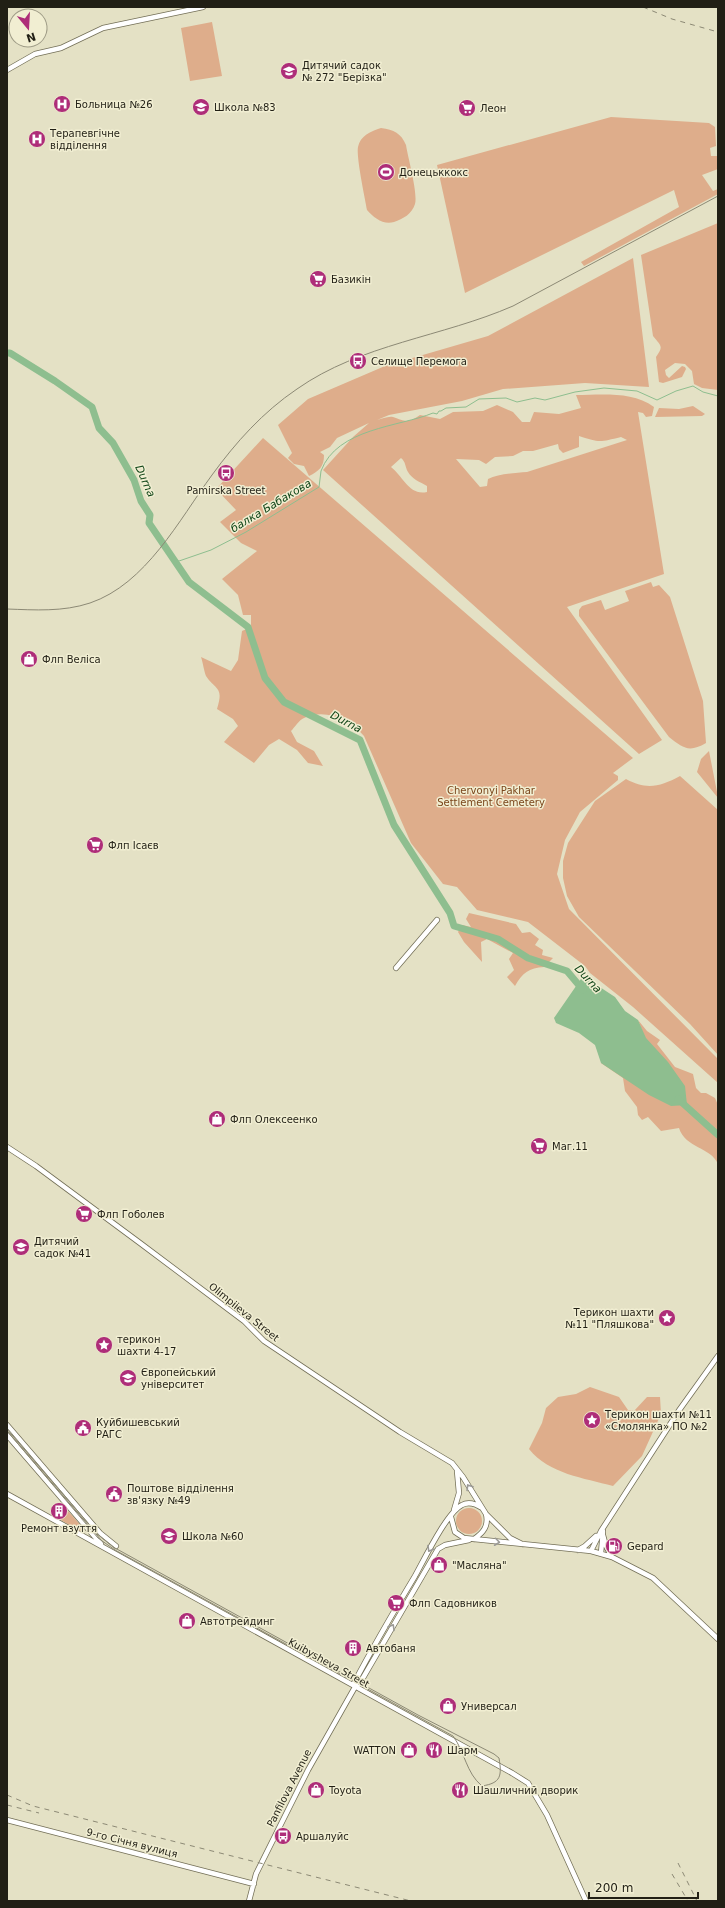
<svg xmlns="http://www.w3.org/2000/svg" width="725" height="1908" viewBox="0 0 725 1908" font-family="'DejaVu Sans',sans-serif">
  <rect width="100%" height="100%" fill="#e4e1c5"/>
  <path fill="#dead8b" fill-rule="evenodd" d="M212,22L222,76L190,81L181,28Z
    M611,117L709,123L715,127L716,146L710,148L711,156H718V169L702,175L713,191L718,189V194L584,266L581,262L679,207L674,190L465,293L437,165Z
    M381,128C394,130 401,133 406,145C408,158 418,193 415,204C412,214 403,219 394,222C383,225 374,218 367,210C365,198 356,157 358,147C360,136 371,131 381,128Z
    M718,223V390L702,388L694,384L692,371L685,364L675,363L665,370L666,375L669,378L682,366L685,367L686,369L682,377L663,383L659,382L656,357C664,346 661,346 653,336L641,255Z
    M633,258L649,387L585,383L503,389L462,401L389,415L377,420C382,419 388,416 393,417C406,422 408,423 420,415L440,419L453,412L483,411L497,405L513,412L522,422H530L534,412L559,414L581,408L576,395C602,395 632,391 654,407L652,416L646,417L643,413L638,412L664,574L567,607L662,740L639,754L323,470L353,437L369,423L337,438L330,447L320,452L324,455C324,467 319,471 309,476L304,466L294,464L288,458L292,453L278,425L308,399L385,366L488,336ZM579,436C600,443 600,442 621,437L627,440L527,472C515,473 498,474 488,479L487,486L480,487L456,459L479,460L486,464L495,457L513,456L523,451H533L558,444L559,449L563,453L579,447ZM401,458C406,462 405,467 408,472C412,479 420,482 427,486V492C409,496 403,476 391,467Z
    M693,406L705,414L702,416L655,417L659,408L679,409Z
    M263,438L633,758L613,773L618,776V780L580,812L565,840L557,874L569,909L718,1059V1083L633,1007L590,973L585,966L528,922L477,910L457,887L443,884L411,843L364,736C350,720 326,708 304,718C299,720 295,727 291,731L297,742L314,751L323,766L308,763L297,750L279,739L269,745L254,763L224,742L238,726L233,719L217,709C224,686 216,691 206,676C204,671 203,663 201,657L231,671L238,660L242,631L251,627V615H243L238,595L222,579L257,551L241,543L220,522L236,510L216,489Z
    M651,582L653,587L659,585L670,597L703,701L706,743C689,753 683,748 669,737L579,616V610L582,606L601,600L605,610L629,601L625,591Z
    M709,751L718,797V798L697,772L701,759Z
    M680,776L718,810V1055L690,1024L579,917L567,896L563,878V861L568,843L595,801L626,779C646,790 660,787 680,776Z
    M469,913L516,924L522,933L530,932L539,939L535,945L543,950L542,955L553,958L544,967C529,968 522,973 515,986L507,977L514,970L509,959L513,953L487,939L481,942L482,962L464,942L458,932L462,925L471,927L466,919Z
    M638,1020L647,1031L660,1040L657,1044L675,1067L693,1074L696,1088L701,1093H706L715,1098L718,1105V1164C711,1147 685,1148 679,1128L661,1131L648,1117L642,1120L638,1115L637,1107L625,1091L623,1078L601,1063L645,1038Z
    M590,1387L619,1397L628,1410L634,1411L647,1397H660L661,1414L642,1456L613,1486C584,1478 549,1474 529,1449L542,1423L546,1408L558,1397L576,1394Z
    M456 1521a13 13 0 1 1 26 0a13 13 0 1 1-26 0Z
    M62,1510L68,1511L84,1529L81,1532L56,1517Z"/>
  <path fill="#8ebe8f" d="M583,976L615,997L625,1011L638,1020L646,1038L668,1062L685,1086L687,1105L671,1106L649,1095L601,1063L595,1045L579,1033L556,1023L554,1018Z"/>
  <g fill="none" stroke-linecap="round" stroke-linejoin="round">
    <path stroke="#8ebe8f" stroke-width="1" d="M173,560L179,561L211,550L246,532L319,487C320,482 320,476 321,471C337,428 399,427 433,413L437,414L439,411H441L446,408L466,407L479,399L506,398L517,402L535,398L545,400L575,392L604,388L637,391L657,400L676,391L693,386L703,392L718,396"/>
    <path stroke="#8ebe8f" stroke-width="7" d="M7,353H10L55,381L92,407L99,428L113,443L134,480L141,501L150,515L149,523L189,582L248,627L265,678L284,702L360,740L394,825L450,913L454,926L498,939L528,958L567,971L583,990
      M678,1099L718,1135"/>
    <g stroke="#736f57" stroke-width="6">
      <path id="secondary" d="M7,70L35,54L61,48L103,28L203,7
        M396,968L437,920
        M7,1147L36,1166L140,1243L244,1321L264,1341L400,1432L452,1463L463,1477L486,1514L510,1538L522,1544
        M7,1425L100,1533L116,1546
        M7,1435L101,1544
        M7,1494L512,1773L528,1783L547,1815L586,1901
        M454,1510L459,1493L457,1471
        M451,1517L455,1532L464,1538L591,1551L612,1557L653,1578L718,1639
        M603,1535L606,1546L612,1557
        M474,1539C483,1533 489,1526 486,1514
        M578,1550L585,1546L596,1536
        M591,1551L601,1531L680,1409L718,1356
        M601,1553L603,1531
        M355,1687L360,1683L438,1549L445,1545L469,1540
        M7,1820L254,1884
        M249,1901L256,1874L308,1770L355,1687L354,1683C373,1647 394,1611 415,1576C424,1560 447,1512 462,1505C469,1501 476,1504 482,1508"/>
    </g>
    <use href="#secondary" stroke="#fff" stroke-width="4.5"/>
    <path stroke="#8c8975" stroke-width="1" d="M7,609C35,610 63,612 90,603C146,584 179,520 212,475C236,442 263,412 297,389C361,344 442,337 513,306L718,196
      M7,1428L88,1523L100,1536L115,1548L418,1715L494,1754L499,1758C502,1776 501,1783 482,1786C466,1773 465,1752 453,1736L115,1550L98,1538L7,1431"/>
    <path stroke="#8c8975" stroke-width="1" stroke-dasharray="5 5" stroke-linecap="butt" d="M643,7L672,19L718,32
      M7,1795L33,1806L411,1901
      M7,1805L39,1813
      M678,1863L697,1901
      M672,1874L688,1901"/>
  </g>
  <defs><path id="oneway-chevron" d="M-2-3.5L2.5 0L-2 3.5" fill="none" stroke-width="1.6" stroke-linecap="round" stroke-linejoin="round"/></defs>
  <g stroke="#9b9a96">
    <use href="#oneway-chevron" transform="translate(469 1487) rotate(-122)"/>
    <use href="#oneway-chevron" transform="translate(497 1542) rotate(7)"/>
    <use href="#oneway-chevron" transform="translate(430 1549) rotate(120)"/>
    <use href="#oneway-chevron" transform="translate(392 1627) rotate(-60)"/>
  </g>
  <defs>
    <g id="school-disc" transform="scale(0.9)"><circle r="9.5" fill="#ae2d79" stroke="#f1eed2"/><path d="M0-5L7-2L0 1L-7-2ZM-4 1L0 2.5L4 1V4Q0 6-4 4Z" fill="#fff"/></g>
    <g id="hospital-disc" transform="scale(0.9)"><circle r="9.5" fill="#ae2d79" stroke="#f1eed2"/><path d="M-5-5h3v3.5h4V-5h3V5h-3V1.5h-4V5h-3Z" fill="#fff"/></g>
    <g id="university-disc" transform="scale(0.9)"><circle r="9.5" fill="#ae2d79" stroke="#f1eed2"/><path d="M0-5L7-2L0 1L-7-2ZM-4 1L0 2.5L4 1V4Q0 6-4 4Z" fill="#fff"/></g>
    <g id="supermarket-disc" transform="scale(0.9)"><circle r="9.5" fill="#ae2d79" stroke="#f1eed2"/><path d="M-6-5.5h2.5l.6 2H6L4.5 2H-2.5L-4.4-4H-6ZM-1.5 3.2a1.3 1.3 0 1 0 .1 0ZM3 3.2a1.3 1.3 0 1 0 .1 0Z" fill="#fff"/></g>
    <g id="stadium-disc" transform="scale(0.9)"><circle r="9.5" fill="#ae2d79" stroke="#f1eed2"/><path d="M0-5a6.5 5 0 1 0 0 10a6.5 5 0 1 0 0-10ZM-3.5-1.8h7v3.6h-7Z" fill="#fff"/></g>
    <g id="bus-disc" transform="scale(0.9)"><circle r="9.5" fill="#ae2d79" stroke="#f1eed2"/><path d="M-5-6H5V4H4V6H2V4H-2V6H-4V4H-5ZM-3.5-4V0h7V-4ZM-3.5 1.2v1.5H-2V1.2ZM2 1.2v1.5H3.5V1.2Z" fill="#fff"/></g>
    <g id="shop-disc" transform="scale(0.9)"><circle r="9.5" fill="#ae2d79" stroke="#f1eed2"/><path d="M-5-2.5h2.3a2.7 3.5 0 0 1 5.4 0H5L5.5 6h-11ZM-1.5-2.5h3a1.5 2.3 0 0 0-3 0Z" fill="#fff"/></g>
    <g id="sight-disc" transform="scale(0.9)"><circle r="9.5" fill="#ae2d79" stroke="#f1eed2"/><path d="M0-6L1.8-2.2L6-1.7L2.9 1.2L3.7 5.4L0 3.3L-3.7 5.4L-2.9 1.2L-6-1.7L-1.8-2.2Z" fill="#fff"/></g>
    <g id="civic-disc" transform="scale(0.9)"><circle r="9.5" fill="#ae2d79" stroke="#f1eed2"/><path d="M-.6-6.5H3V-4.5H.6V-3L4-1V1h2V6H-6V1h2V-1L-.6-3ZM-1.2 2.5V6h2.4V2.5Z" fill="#fff"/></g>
    <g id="building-disc" transform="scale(0.9)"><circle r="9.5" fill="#ae2d79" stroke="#f1eed2"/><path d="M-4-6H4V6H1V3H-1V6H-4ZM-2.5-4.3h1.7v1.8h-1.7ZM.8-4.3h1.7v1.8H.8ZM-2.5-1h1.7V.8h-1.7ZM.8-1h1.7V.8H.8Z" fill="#fff"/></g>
    <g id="fuel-disc" transform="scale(0.9)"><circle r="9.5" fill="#ae2d79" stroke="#f1eed2"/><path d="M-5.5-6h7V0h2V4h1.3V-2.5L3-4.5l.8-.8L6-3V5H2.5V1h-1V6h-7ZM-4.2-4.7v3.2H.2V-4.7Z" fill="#fff"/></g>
    <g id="restaurant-disc" transform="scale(0.9)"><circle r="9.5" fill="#ae2d79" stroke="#f1eed2"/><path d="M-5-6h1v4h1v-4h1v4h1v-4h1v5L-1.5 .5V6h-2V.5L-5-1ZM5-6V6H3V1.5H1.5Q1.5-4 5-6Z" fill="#fff"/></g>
  </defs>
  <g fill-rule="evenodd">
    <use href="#school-disc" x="289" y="71"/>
    <use href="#hospital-disc" x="62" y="104"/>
    <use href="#university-disc" x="201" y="107"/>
    <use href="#supermarket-disc" x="467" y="108"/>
    <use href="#hospital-disc" x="37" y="139"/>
    <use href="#stadium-disc" x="386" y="172"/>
    <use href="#supermarket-disc" x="318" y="279"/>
    <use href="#bus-disc" x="358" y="361"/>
    <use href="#bus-disc" x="226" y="473"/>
    <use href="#shop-disc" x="29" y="659"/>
    <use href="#supermarket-disc" x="95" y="845"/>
    <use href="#shop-disc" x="217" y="1119"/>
    <use href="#supermarket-disc" x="539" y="1146"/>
    <use href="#supermarket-disc" x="84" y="1214"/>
    <use href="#school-disc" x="21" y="1247"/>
    <use href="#sight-disc" x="667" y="1318"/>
    <use href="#sight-disc" x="104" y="1345"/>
    <use href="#university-disc" x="128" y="1378"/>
    <use href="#sight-disc" x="592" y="1420"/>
    <use href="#civic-disc" x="83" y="1428"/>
    <use href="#civic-disc" x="114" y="1494"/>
    <use href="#building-disc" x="59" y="1511"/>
    <use href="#school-disc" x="169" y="1536"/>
    <use href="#fuel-disc" x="614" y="1546"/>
    <use href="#shop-disc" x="439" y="1565"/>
    <use href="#supermarket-disc" x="396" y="1603"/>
    <use href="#shop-disc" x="187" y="1621"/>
    <use href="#building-disc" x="353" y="1648"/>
    <use href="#shop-disc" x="448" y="1706"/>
    <use href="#shop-disc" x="409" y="1750"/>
    <use href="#restaurant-disc" x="434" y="1750"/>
    <use href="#shop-disc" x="316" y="1790"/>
    <use href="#restaurant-disc" x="460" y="1790"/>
    <use href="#bus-disc" x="283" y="1836"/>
  </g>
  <g text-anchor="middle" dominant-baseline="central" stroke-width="3" stroke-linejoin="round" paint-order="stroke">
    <g font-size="10" fill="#211f15" stroke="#f1eed2" text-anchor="start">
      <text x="302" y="65">Дитячий садок<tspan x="302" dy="12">№ 272 "Берізка"</tspan></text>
      <text x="75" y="104">Больница №26</text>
      <text x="214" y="107">Школа №83</text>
      <text x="480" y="108">Леон</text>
      <text x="50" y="133">Терапевгічне<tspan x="50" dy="12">відділення</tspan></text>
      <text x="399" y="172">Донецьккокс</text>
      <text x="331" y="279">Базикін</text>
      <text x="371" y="361">Селище Перемога</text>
      <text x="226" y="490" text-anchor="middle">Pamirska Street</text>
      <text x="42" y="659">Флп Веліса</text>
      <text x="108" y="845">Флп Ісаєв</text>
      <text x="230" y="1119">Флп Олексеенко</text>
      <text x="552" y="1146">Маг.11</text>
      <text x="97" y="1214">Флп Гоболев</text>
      <text x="34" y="1241">Дитячий<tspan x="34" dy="12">садок №41</tspan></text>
      <text x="654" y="1312" text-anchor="end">Терикон шахти<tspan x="654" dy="12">№11 "Пляшкова"</tspan></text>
      <text x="117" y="1339">терикон<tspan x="117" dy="12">шахти 4-17</tspan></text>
      <text x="141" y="1372">Європейський<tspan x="141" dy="12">університет</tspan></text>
      <text x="605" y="1414">Терикон шахти №11<tspan x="605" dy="12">«Смолянка» ПО №2</tspan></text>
      <text x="96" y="1422">Куйбишевський<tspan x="96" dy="12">РАГС</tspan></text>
      <text x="127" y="1488">Поштове відділення<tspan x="127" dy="12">зв'язку №49</tspan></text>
      <text x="59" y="1528" text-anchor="middle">Ремонт взуття</text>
      <text x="182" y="1536">Школа №60</text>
      <text x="627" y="1546">Gepard</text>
      <text x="452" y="1565">"Масляна"</text>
      <text x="409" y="1603">Флп Садовников</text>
      <text x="200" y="1621">Автотрейдинг</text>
      <text x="366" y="1648">Автобаня</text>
      <text x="461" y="1706">Универсал</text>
      <text x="396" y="1750" text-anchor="end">WATTON</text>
      <text x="447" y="1750">Шарм</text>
      <text x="329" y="1790">Toyota</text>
      <text x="473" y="1790">Шашличний дворик</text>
      <text x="296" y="1836">Аршалуйс</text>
    </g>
    <g font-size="10" fill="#7a451a" stroke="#f1eed2">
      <text x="491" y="790">Chervonyi Pakhar<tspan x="491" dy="12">Settlement Cemetery</tspan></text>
    </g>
    <g font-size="10" fill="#211f15" stroke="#f1eed2">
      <text transform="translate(244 1312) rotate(39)">Olimpiieva Street</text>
      <text transform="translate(329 1663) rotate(29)">Kuibysheva Street</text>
      <text transform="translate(289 1788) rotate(-63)">Panfilova Avenue</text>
      <text transform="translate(132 1843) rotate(14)">9-го Січня вулиця</text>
    </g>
    <g font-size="11" font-style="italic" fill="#124619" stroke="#f1eed2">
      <text transform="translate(145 481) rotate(66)">Durna</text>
      <text transform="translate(271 506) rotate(-31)">балка Бабакова</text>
      <text transform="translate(346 722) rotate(28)">Durna</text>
      <text transform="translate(588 979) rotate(47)">Durna</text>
    </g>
  </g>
  <rect width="725" height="1908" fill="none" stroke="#211f15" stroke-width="16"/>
  <g transform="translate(28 28) rotate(162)"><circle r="19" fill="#f1eed2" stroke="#9e9b86"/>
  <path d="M0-3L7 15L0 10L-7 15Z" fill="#ae2d79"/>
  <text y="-6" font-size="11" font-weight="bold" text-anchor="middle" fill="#211f15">N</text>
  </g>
  <path d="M589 1892v6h109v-6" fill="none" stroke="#211f15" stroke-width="2"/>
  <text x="595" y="1892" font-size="12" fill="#211f15" stroke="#f1eed2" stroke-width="3" paint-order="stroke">200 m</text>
</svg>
